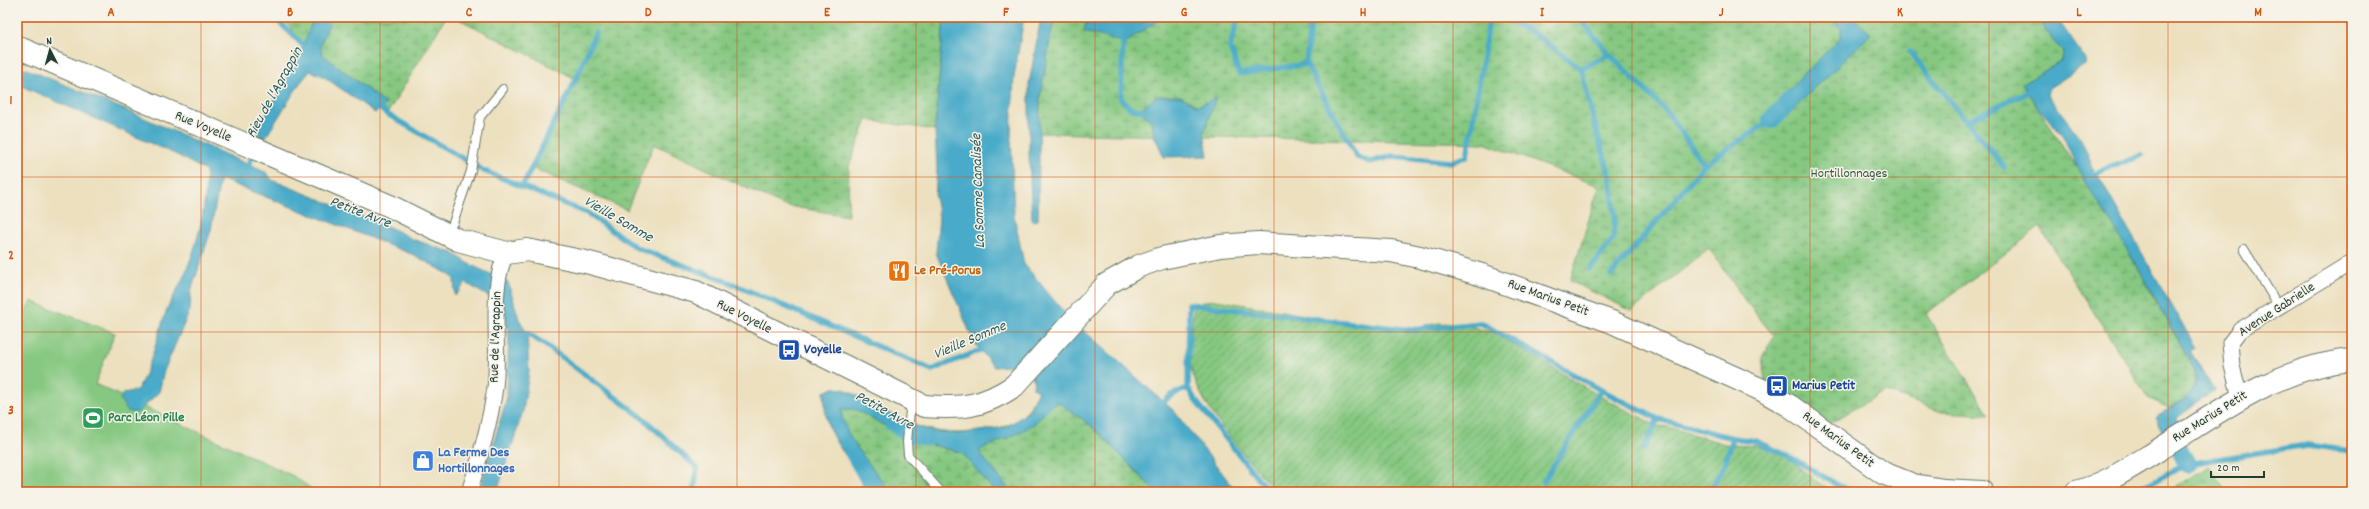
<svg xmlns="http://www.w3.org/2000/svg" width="2369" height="509" viewBox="0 0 2369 509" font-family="Dekko,sans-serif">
  <defs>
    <pattern id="wetland-marsh" width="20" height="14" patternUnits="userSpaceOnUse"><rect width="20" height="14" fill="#86c881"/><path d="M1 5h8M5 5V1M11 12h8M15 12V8" fill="none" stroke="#6da46a"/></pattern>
    <pattern id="garden-furrows" width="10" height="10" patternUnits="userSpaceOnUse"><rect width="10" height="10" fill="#86c881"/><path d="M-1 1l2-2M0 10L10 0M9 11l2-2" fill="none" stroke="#6da46a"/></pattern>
  </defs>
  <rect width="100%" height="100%" fill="#f7f3e8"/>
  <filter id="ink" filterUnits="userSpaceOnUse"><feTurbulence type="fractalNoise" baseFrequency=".025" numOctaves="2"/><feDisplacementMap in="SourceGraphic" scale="8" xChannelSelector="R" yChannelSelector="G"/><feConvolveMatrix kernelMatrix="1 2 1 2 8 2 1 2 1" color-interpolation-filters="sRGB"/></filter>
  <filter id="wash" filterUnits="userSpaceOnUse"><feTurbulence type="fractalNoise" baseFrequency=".012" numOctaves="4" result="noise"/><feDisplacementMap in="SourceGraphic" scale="16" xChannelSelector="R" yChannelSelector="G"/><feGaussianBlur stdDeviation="0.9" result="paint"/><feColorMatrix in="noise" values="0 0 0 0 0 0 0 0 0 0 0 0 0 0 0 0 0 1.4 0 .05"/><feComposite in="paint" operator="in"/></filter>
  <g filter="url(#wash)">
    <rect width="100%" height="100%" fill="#ece0bf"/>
    <path fill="url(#wetland-marsh)" stroke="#52825a" d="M282,17H446L387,114L311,54Z
      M455,17H944L935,130L867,120L849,166L848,216L782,205L654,144L627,210L530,167L576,79Z
      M1054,17H2042L2063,53L2062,61L2022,84L2103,207L2195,371C2200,394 2187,397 2169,408L2148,398L2040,227L1926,314L1989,415L1941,412L1885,391L1827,425L1765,381L1762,357L1774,336L1744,299L1709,248L1632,311L1570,281L1599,186L1484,143L1039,133L1040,97Z
      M834,388C850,389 862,399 876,407C918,430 944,438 993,429C1011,426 1026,418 1033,401L1058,402L1077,413L1113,447L1156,492H870C860,469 840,453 831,432C825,419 825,405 824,392Z
      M2209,466L2226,492H2168Z"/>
    <path fill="url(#garden-furrows)" stroke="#52825a" d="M1216,300L1346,322L1415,329L1438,323L1462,324L1494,333L1598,395L1657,426L1668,427L1725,444L1756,445L1786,455L1802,470L1833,492H1275C1248,457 1193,403 1190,359C1189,342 1192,324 1194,307L1205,301Z"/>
    <path fill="#86c881" stroke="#52825a" d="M31,301L115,333L95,384L293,476L316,492H17V328Z"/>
    <path fill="#4aabc9" stroke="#34747e" d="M314,17H332L320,46L323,55L386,104L375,113L323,76L310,71L300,83L264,140L257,132L300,53Z
      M944,17H1024L1014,77L1011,134L1014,215L1024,264L1063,311L1080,327L1174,411L1237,492H1156L1093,427L1058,402C1048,406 1043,416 1035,423C1019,435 999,441 981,449L980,453L1011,492H995L962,453L917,441L895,431L854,409H842C839,433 877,471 890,492H870C860,469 840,453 831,432C825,419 825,405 824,392L834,388L844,389L909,424L931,431L959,434L1007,427L1029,411L1038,391L1033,388L1034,379L1019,365L994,367L974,342L936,253L939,217L935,197L937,169L935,130Z
      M1041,17H1054L1040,97L1038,220L1032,221L1029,156V84Z
      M1087,17H1163L1128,41L1123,42L1084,32Z
      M1828,17H1853L1871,34L1781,121L1769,110L1841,37V28Z
      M2035,17H2056L2086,60L2085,65L2049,88L2047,94L2081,139L2093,167L2196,348L2190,351L2214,390L2177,418L2188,459L2179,464L2155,417C2175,404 2201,398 2195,371L2139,269L2079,171L2063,136L2036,105L2022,84L2062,61L2063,52Z
      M17,65L133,113L267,173L272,180L396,230L412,239L453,253L471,265L508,282L519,319L527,333L529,372L523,411L497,492H479L507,397L509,335L504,306L466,283L455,296L454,279L450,275L414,255L220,179L211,230L191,291L190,310L164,371L159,392L137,413L127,411L120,399L124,393L137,390C152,365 157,336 167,309C172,298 179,287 184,276C198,244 207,206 206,171L177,155L17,84Z
      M1157,96H1180L1198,106L1216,98L1204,133L1208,156L1164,157L1154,135L1151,121L1139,110Z"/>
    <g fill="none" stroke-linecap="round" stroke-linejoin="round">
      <path stroke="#4aabc9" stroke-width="5.5" d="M274,17L308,50
        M1238,17L1230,47L1239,74L1306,64L1357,157L1370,162L1393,156L1451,162L1467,156C1476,110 1481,63 1490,17
        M1500,17L1532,32L1581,69L1609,54L1668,113L1704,165
        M1578,17L1609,54
        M1123,42L1121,99L1131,109L1147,111
        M1910,52L2004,167
        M1306,64L1311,17
        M1581,69L1595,126L1610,176L1615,216L1613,239L1590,269
        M375,105L387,114L484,171L587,213L637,248L726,281L932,370L988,347
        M1966,121L2030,91
        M245,171L254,154
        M2096,173L2142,155
        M522,187L576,79L596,32
        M1611,275L1704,165L1771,120
        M520,333H527L544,344L643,418L697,468L694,492
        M1188,388L1195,400L1269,492
        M1162,408C1164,396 1178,392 1188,388L1189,304L1411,330L1481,323L1601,390L1658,419L1733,438L1756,441L1788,456L1850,492
        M888,427L909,440L927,443
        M1644,449L1658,419
        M846,452L869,492
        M1543,482L1601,390
        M492,486L504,492
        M1709,492L1725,463L1733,438
        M2132,492L2187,464L2307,445L2352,451"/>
      <path stroke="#4aabc9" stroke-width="18" d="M1771,120L1791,99
        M2174,438L2187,464"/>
    </g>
  </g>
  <g filter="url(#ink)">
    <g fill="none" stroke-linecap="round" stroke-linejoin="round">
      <g stroke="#677665" stroke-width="10">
        <path id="lane" d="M453,223L471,171L480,117L503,89
          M2244,249L2279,307
          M911,400L907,442L908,455L941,492"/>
      </g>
      <g stroke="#677665" stroke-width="17">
        <path id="street" d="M2240,397L2232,366L2230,343L2240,330L2352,262
          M469,492C479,461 489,427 494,394C502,354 487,287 507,253"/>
      </g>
      <g stroke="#677665" stroke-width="24">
        <path id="secondary" d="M17,47L390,206L458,240L507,253L527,250L586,262L696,292L924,406C961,409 983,407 1014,386L1107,284L1139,266L1162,258L1220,246L1258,243L1391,251L1420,257L1482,275L1612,322L1762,390L1790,406L1883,473L1913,485L1944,490L1982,492
          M2076,492C2106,484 2131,467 2157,451C2217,413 2279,366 2352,360"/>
      </g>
      <use href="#lane" stroke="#fff" stroke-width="8"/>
      <use href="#street" stroke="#fff" stroke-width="15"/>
      <use href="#secondary" stroke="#fff" stroke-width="22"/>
    </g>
  </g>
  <path fill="none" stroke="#d45610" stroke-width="1" stroke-opacity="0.55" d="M201,17V492M380,17V492M559,17V492M737,17V492M916,17V492M1095,17V492M1274,17V492M1453,17V492M1632,17V492M1810,17V492M1989,17V492M2168,17V492M17,177H2352M17,332H2352"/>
  <defs>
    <g id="restaurant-square" transform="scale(1.15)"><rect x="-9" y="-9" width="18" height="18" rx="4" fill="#e8710a" stroke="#f7f3e8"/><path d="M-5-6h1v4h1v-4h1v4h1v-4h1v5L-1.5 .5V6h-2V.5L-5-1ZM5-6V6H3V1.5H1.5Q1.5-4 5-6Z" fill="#fff"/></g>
    <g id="bus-square" transform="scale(1.15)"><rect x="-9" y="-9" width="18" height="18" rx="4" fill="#1a4fb4" stroke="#f7f3e8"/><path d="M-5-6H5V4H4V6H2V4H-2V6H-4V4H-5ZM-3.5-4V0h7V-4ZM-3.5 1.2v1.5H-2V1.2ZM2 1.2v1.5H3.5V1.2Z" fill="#fff"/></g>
    <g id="stadium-square" transform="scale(1.15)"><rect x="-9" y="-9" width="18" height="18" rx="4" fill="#2e9e5b" stroke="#f7f3e8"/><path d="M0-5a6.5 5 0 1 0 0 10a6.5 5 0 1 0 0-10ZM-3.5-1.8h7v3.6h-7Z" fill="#fff"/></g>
    <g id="shop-square" transform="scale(1.15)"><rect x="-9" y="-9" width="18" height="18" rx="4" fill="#3f7fe0" stroke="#f7f3e8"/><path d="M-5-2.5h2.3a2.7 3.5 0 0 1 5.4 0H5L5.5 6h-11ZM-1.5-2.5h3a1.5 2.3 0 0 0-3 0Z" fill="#fff"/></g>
  </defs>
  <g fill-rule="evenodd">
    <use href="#restaurant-square" x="899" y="271"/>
    <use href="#bus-square" x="789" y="350"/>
    <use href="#bus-square" x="1777" y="386"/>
    <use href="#stadium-square" x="93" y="418"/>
    <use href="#shop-square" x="423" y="461"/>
  </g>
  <g text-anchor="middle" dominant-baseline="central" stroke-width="3" stroke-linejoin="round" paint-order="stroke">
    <g font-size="14" fill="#1f3d34" stroke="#f7f3e8">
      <text transform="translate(203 127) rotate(23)">Rue Voyelle</text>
      <text transform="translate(1548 298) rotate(20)">Rue Marius Petit</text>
      <text transform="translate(2277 310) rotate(-33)">Avenue Gabrielle</text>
      <text transform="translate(744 317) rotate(27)">Rue Voyelle</text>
      <text transform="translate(496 337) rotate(-88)">Rue de l'Agrappin</text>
      <text transform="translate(2210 417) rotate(-32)">Rue Marius Petit</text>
      <text transform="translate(1838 440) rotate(36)">Rue Marius Petit</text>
    </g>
    <g font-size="14" fill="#345943" stroke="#f7f3e8">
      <text x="1849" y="174">Hortillonnages</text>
    </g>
    <g font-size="14" font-weight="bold" fill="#c56008" stroke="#f7f3e8" text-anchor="start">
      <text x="914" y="271">Le Pré-Porus</text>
    </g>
    <g font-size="14" font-weight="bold" fill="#164399" stroke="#f7f3e8" text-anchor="start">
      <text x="804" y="350">Voyelle</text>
      <text x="1792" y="386">Marius Petit</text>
    </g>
    <g font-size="14" font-weight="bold" fill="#27864d" stroke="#f7f3e8" text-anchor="start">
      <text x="108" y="418">Parc Léon Pille</text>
    </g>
    <g font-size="14" font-weight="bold" fill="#366cbe" stroke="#f7f3e8" text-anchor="start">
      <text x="438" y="453">La Ferme Des<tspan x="438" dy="16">Hortillonnages</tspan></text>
    </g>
    <g font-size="15" font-style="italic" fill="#2c5e61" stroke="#f7f3e8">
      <text transform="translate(275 93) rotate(-61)">Rieu de l'Agrappin</text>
      <text transform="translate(979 191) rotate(-92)">La Somme Canalisée</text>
      <text transform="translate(360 213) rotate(21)">Petite Avre</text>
      <text transform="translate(618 220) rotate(30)">Vieille Somme</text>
      <text transform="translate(970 341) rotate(-23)">Vieille Somme</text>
      <text transform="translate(884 411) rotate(29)">Petite Avre</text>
    </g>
  </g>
  <rect width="2369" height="509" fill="none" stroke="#f7f3e8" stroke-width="44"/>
  <g transform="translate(50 50) rotate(354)" stroke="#f7f3e8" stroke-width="3" paint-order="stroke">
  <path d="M0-3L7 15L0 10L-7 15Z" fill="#1f3d34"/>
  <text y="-6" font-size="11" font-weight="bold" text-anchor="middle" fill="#1f3d34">N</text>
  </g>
  <path d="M2211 471v6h53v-6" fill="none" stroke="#1f3d34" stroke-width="2"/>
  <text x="2217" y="471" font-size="12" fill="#1f3d34" stroke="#f7f3e8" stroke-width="3" paint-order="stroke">20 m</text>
  <rect x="22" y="22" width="2325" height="465" fill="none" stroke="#d45610" stroke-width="1.5"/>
  <g font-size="13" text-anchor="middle" font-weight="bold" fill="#d45610">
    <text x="111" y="16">A</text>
    <text x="290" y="16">B</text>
    <text x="469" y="16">C</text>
    <text x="648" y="16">D</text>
    <text x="827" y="16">E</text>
    <text x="1006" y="16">F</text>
    <text x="1184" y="16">G</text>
    <text x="1363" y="16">H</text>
    <text x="1542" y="16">I</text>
    <text x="1721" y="16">J</text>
    <text x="1900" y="16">K</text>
    <text x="2079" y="16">L</text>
    <text x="2258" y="16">M</text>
    <text x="11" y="104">1</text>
    <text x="11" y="259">2</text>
    <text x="11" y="414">3</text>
  </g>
</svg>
